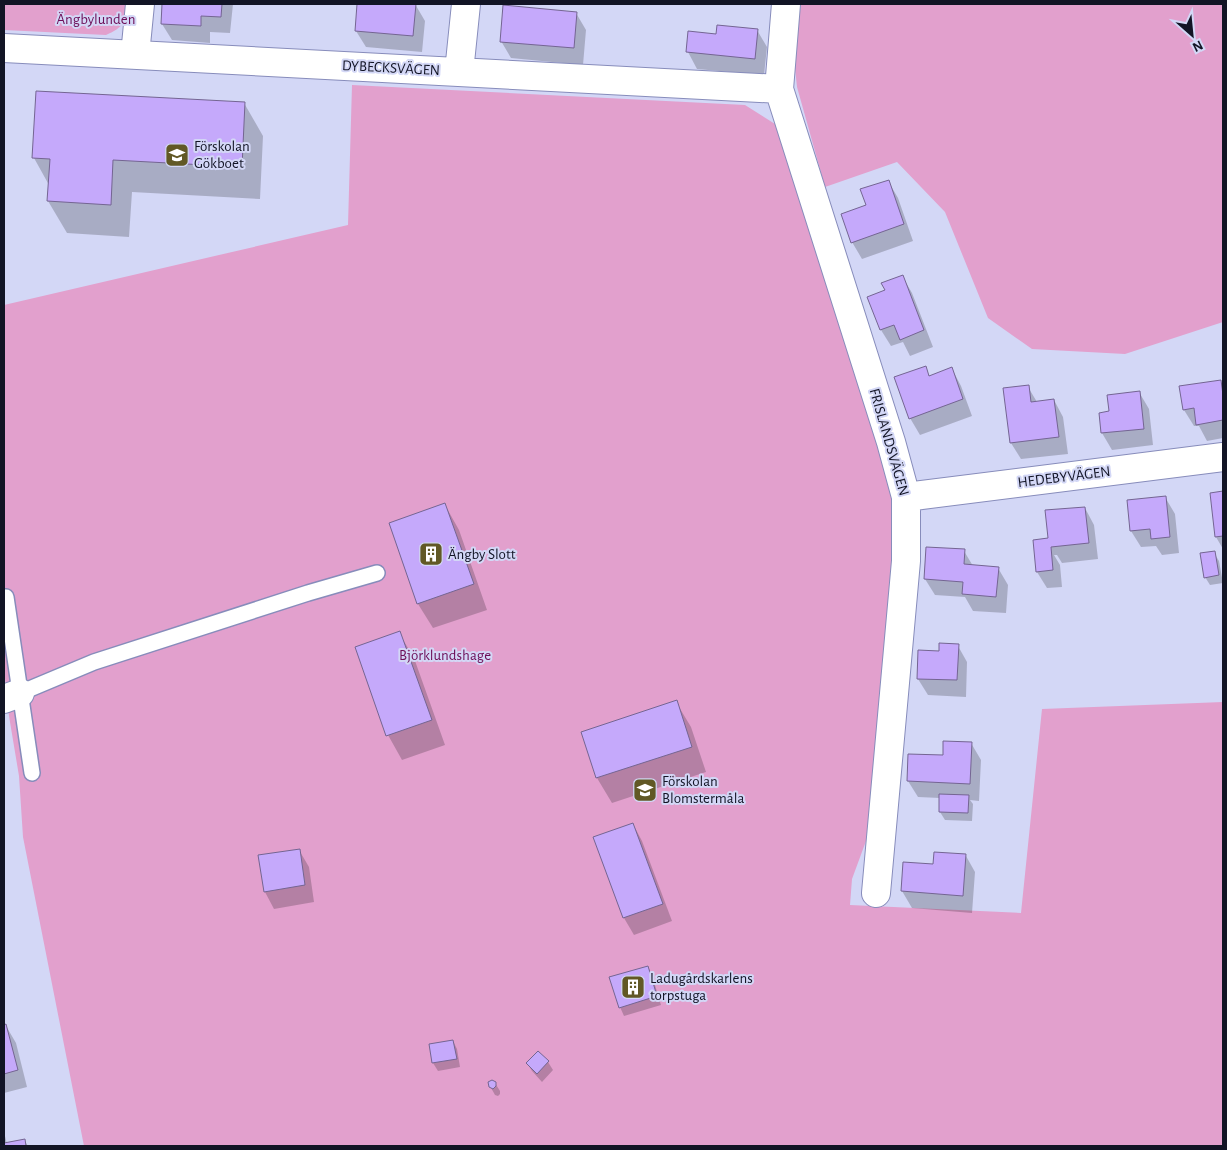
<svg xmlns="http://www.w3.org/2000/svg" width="1227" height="1150" viewBox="0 0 1227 1150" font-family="'Alegreya Sans',sans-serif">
  <rect width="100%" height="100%" fill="#d3d7f6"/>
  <path fill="#e2a0cd" d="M4,4H127C125,23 124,27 106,35L4,30Z
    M801,4H1223V322L1125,354L1032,349L988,318L945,212L897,162L825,187L797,87L794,59Z
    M352,85L745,105L775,124L784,142L887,463L897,517L883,694L866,841L852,879L850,905L1021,913L1042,709L1223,702V1146H84L23,837L19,776L9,716L4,669V305L348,225Z"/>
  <path fill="#0003" d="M164,4H233L230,33L210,32V43L172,40L162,24Z
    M358,4H415L425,21L422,52L366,47L356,31Z
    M576,13L586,30L583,65L511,58L501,41Z
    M757,30L767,47L764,75L697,69L688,52Z
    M244,103L263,136L260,199L132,192L129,237L67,233L48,201L49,185L34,158Z
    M888,181L898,198L913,241L862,259L852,242L867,206Z
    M902,276L912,293L933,347L910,356L903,342L891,346L881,330L869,298L886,291Z
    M925,368L930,377L952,369L961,386L972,416L920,435L910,418Z
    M1220,382L1223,387V438L1207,441L1199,426H1194L1184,410Z
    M1028,387L1037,402L1054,400L1063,417L1068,454L1021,459L1011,443Z
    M1139,392L1149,409L1153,445L1112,450L1102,433L1100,414L1110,412Z
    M1223,493V549L1216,537L1211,494Z
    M1165,497L1175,514L1179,553L1162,555L1156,546L1141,547L1131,531Z
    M445,505L459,530L487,610L433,628L418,604L390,524Z
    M1085,508L1094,525L1098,559L1062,563L1057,555H1054L1060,565L1062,587L1047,588L1037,572L1049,539Z
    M964,551L973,566L998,568L1008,585L1006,613L973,611L965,597L935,595L925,579Z
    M1214,553L1219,561L1223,583L1210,585L1205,577Z
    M399,633L414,658L445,745L402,760L388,735Z
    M958,646L967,662L966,697L928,695L918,679Z
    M676,702L691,727L706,772L612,803L597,778L582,733Z
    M971,743L981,760L979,801L970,800L973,804L972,821L945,820L940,812V798L918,797L908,781L944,757Z
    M633,824L642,841L672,921L634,935L624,918L595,838Z
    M299,850L309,867L314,902L274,909L265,892L259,856Z
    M966,856L975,872L972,913L912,908L902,891Z
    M648,967L652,975L661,1005L624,1016L620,1007Z
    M4,1026H6L16,1043L27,1087L4,1093Z
    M453,1041L457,1049L460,1067L438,1071L433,1063Z
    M538,1052L548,1062L553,1070L542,1082L532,1071L527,1063Z
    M495,1083L500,1091V1094L498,1096L495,1095L490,1086Z
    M4,1132L7,1144L24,1140L28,1146H4Z"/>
  <path fill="#c5a9fb" stroke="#746592" d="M162,4H222L221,17L201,16V26L161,24Z
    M357,4H416L413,36L355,31Z
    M503,5L577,12L574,48L500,42Z
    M717,25L758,29L755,59L686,52L688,31L716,34Z
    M36,91L245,102L242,167L113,160L111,205L47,201L50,159L32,158Z
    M889,180L904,224L851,243L841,214L866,205L860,189Z
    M903,275L924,330L900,340L894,325L880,330L867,297L885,290L881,283Z
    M926,366L929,376L952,367L963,399L909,419L894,377Z
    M1221,380L1223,395V420L1196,425L1194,408L1183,410L1179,386Z
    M1029,385L1031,402L1054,399L1059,437L1010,443L1003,388Z
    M1140,391L1144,429L1101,433L1099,413L1109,411L1107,395Z
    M1223,491V536L1215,537L1210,493Z
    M1166,496L1170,537L1151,539L1150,529L1130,531L1127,500Z
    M445,503L474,584L417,604L389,523Z
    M1085,507L1089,543L1051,547L1053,570L1036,572L1033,540L1048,538L1045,510Z
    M926,547L965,549L964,564L999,567L996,597L962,594L963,582L924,579Z
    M1215,551L1219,575L1204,578L1200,553Z
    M400,631L432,720L386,736L355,647Z
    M939,643L959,644L957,680L917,679L918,650L939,651Z
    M677,700L692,747L596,778L581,732Z
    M943,741L972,742L970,784L907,781L908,754L943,755Z
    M939,794L969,795L968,813L939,812Z
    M633,823L663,904L623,918L593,837Z
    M300,849L305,885L264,892L258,855Z
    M934,852L966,854L963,896L901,891L903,862L933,864Z
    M648,966L657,996L619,1008L609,977Z
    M6,1024L18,1070L4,1074V1025Z
    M453,1040L457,1059L432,1063L429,1044Z
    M538,1051L549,1061L537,1074L526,1063Z
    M492,1080L496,1082V1086L493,1089L489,1087L488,1082Z
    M25,1139L26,1146H4V1143Z"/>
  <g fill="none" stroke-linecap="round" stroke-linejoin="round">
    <g stroke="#878cbb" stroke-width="18">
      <path id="lane" d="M6,597L32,773
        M20,693L94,662L308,593L377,573"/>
    </g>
    <g stroke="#878cbb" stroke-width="30">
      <path id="street" d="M786,4L779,89L891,442L906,497V561L876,893
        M4,48L779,89
        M135,55L140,4
        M459,72L466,4
        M906,497L1223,457
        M4,699L20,693"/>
    </g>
    <use href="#lane" stroke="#fff" stroke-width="15"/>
    <use href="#street" stroke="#fff" stroke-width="28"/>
  </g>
  <defs>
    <g id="school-square" transform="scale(1.25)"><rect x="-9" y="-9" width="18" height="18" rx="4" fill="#615825" stroke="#d3d7f6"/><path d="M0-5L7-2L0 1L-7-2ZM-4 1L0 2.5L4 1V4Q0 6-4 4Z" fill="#fff"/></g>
    <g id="building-square" transform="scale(1.25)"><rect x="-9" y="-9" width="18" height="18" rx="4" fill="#615825" stroke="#d3d7f6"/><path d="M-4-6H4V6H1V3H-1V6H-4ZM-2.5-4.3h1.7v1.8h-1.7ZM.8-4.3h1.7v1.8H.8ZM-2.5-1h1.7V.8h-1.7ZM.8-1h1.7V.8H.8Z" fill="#fff"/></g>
  </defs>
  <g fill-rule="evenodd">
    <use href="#school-square" x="177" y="155"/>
    <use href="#building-square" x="431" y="554"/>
    <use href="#school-square" x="645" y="790"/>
    <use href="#building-square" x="633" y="987"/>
  </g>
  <g text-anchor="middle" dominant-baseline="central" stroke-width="4" stroke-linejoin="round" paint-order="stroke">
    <g font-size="15" fill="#6d0e58" stroke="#d3d7f6">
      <text x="96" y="19">Ängbylunden</text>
      <text x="445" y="655">Björklundshage</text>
    </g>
    <g font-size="15" fill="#121425" stroke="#d3d7f6">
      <text transform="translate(391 68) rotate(3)">DYBECKSVÄGEN</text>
      <text transform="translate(889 442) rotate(74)">FRISLANDSVÄGEN</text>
      <text transform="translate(1064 477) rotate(-7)">HEDEBYVÄGEN</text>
    </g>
    <g font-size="15" fill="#121425" stroke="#d3d7f6" text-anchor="start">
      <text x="194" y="146">Förskolan<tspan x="194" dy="17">Gökboet</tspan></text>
      <text x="448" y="554">Ängby Slott</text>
      <text x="662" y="781">Förskolan<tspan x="662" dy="17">Blomstermåla</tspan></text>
      <text x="650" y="978">Ladugårdskarlens<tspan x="650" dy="17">torpstuga</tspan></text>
    </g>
  </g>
  <rect width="1227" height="1150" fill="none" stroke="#121425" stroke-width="10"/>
  <g transform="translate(1192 35) rotate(153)" stroke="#d3d7f6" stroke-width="4" paint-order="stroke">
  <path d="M0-4L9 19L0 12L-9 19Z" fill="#121425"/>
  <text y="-8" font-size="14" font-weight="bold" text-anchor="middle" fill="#121425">N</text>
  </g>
</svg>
